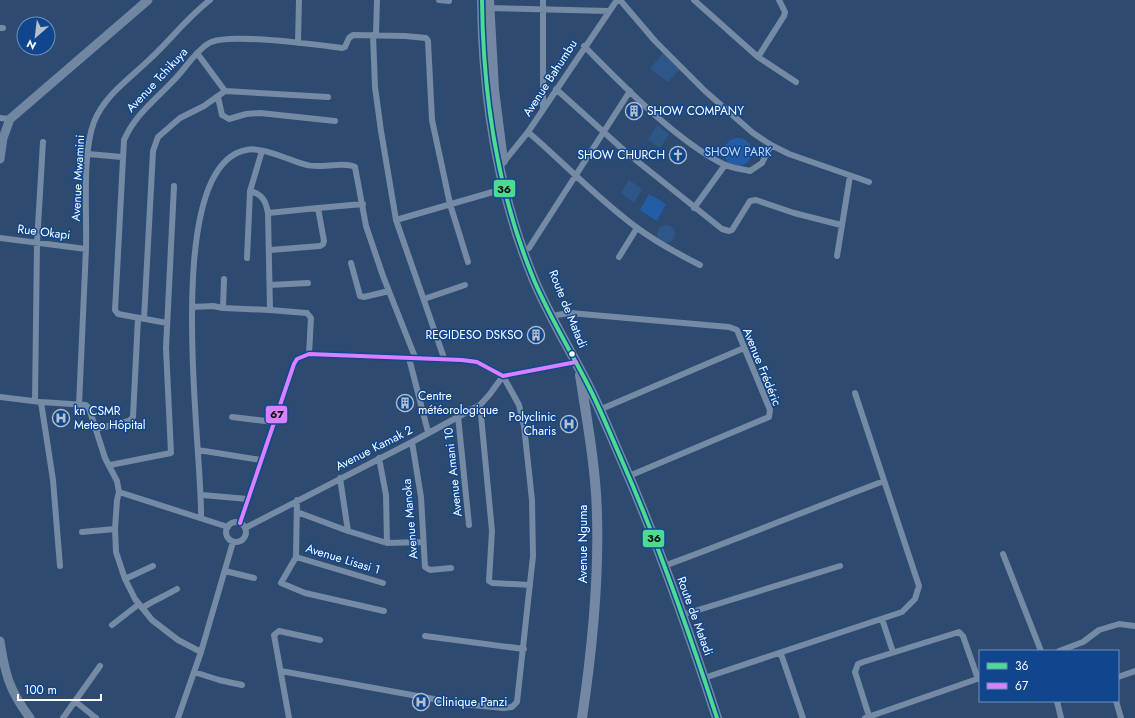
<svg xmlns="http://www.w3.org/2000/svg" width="1135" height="718" viewBox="0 0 1135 718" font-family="Jost,sans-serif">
  <rect width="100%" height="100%" fill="#2d4a70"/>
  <path fill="#235da5" d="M724 152a14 14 0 1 1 28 0a14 14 0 1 1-28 0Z
    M649,194L666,204L657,221L640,210Z"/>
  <path fill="#2f5689" d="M663,53L680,69L668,82L650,69Z
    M657,125L669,134L660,148L648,140Z
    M629,180L642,189L634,203L621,193Z
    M657 234a9 9 0 1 1 18 0a9 9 0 1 1-18 0Z"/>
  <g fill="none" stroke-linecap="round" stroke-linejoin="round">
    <path stroke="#748aa5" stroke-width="6" d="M439,0L449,1
      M620,0L655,41L705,91L753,133L771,145L789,154L869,182
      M694,0L758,57L796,82
      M489,8L609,11
      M0,28H3
      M373,35L375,87L381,131L396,220L444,358
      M376,35L377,0
      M298,43L299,0
      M584,46C623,85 674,139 723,164C731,168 741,169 750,171L762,163L771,145
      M197,53L225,91
      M758,57L784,16L785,12L779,0
      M556,89L627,153L722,229L729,231L732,230L750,201L756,200L794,213L841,225
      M218,97L222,115L229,119L246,114L260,113L335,121
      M543,108V0
      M0,118L10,119
      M528,132C564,163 598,199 636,227C656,242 678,254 700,265
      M262,151L250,191C262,194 266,201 268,213L270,310
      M88,154L122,157
      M503,163L528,132L617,0
      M318,208L363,204
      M694,208L725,165
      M268,213L318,208L324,241L323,244L320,246L270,250
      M396,220L503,189
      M0,238L86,249
      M529,248L630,91
      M837,256L850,176
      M619,257L637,228
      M247,258L250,191
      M351,263L360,296L364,297L389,291
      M270,285L308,283
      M424,299L465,285
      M192,307L213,306L223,308L270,310L307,313L311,318L309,354
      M223,308L224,279
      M557,315L570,313L729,327L737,330L770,410L769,417L629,476
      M144,319L153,151L158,137L180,118L204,106L225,91L328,97
      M167,323L118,314L115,310L124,140C135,115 154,101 172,82C185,70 194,52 209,43C228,32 318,45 342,48L345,47L349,38L353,35L405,36L426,38L428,41L432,120L450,204L468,262
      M409,358L428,432
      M0,397L41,402L86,405L89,408L105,458L117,481L119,492L117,500L115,529L116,552L125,579L135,599L152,620L178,640L201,652
      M35,401L37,243L43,142
      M41,402L53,480L60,566
      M79,405C81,353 84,300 86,248C87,213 82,153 94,122C105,94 132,77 152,57C173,37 187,18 210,0
      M480,405L492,531L489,581L493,583L530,585
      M599,410L744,348
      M458,416L469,525
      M232,417L274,422
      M96,429L129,421L133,417L138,318
      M412,442L421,497L425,567L430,570L451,568
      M198,450L261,460
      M379,458L386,495L387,543
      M110,465L171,453L166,348L174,186
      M340,478L348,531
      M119,492L228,527
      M202,495L248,499
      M297,500L296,557L281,583L305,593L384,611
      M297,512L348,531L387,543L423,542
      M201,518C203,453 160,167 246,150C263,146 290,161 307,165C320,169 344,161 355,167L366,226L383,276L415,357
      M226 532a10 10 0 1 1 20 0a10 10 0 1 1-20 0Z
      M240,523L294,364L297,359L309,354L462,360L477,362L503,376L576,362
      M245,528L412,442L480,405L490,394L503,376L519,405L524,426L532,500L533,556L517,702L512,707L504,708L461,704L281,671
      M82,532L115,529
      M1003,554L1041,651
      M296,557L383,583
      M664,566C738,539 810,509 884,481
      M225,571L254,578
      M125,579L153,566
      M142,608C154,600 165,596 177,589
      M682,615L840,566
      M882,619L893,652
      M112,625L139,604
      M425,636L524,649
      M1059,651L1083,642L1099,630L1119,624L1135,626
      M781,654L803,718
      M194,672L219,680L242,685
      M1118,677L1135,671
      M704,678L902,612L915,599L919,586L855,393
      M1057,701L1061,718
      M1116,701L1121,718
      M76,702L96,718
      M869,716L855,672L858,664L863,662L959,632L963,636L978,679
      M63,718L100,666
      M178,718L201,652L233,542
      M289,718L274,635L279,631L320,640
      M865,718L980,678"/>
    <path stroke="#7086a1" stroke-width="9" d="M0,159L3,138L10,119L148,0
      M0,641C5,674 9,690 30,718"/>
    <path stroke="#7488a3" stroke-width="10" d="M482,0C483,97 497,191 534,280C550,318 572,353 590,389C602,413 612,438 623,463C659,545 689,632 717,718
      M489,0L494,90L503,161
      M580,375C587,421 596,468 597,515C599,583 592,651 582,718"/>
    <g stroke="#10468d" stroke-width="7">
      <path id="bus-1" d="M482,0C483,97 497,191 534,280C550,318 572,353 590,389C602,413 612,438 623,463C659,545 689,632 717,718"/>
    </g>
    <g stroke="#10468d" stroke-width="7">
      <path id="bus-2" d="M240,523L294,364L297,359L309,354L462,360L477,362L503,376L576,362"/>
    </g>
    <use href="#bus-1" stroke="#4ddb92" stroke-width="4"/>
    <use href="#bus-2" stroke="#d880ff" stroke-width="4"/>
  </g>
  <defs>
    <g id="building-ring" transform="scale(0.9)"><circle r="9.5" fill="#10468d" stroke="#b6c0cd" stroke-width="1.5"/><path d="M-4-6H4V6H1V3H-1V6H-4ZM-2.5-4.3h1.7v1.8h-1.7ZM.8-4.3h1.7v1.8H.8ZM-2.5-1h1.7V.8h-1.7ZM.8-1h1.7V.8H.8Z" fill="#b6c0cd"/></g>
    <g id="church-ring" transform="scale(0.9)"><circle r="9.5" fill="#10468d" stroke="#b6c0cd" stroke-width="1.5"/><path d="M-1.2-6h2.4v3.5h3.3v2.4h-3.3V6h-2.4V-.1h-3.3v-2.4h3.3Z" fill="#b6c0cd"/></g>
    <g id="hospital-ring" transform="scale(0.9)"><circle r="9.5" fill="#10468d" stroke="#b6c0cd" stroke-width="1.5"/><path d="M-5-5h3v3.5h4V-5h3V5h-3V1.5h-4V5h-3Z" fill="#b6c0cd"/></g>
  </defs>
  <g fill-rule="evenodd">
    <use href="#building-ring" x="634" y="111"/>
    <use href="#church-ring" x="678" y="155"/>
    <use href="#building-ring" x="536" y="335"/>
    <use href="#building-ring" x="405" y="403"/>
    <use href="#hospital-ring" x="61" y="418"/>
    <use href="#hospital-ring" x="569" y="424"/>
    <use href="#hospital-ring" x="421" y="702"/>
  </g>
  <circle fill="#fff" stroke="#10468d" stroke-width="1.5" cx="572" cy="354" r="3.5"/>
  <g text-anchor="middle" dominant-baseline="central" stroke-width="3" stroke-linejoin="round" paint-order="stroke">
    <g font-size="12" fill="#fff" stroke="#10468d">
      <text transform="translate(550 78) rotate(-57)">Avenue Bahumbu</text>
      <text transform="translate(157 80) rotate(-47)">Avenue Tchikuya</text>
      <text transform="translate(78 178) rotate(-87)">Avenue Mwamini</text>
      <text transform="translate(44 232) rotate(7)">Rue Okapi</text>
      <text transform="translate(568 309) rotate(68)">Route de Matadi</text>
      <text transform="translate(762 367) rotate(68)">Avenue Frédéric</text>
      <text transform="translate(374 448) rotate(-27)">Avenue Kamak 2</text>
      <text transform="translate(453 472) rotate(-96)">Avenue Amani 10</text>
      <text transform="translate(410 519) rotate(-95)">Avenue Manoka</text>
      <text transform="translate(583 544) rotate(-90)">Avenue Nguma</text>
      <text transform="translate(343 559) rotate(17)">Avenue Lisasi 1</text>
      <text transform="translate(695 616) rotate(70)">Route de Matadi</text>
    </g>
    <g font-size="12" fill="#fff" stroke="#10468d" text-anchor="start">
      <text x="647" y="111">SHOW COMPANY</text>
      <text x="665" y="155" text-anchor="end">SHOW CHURCH</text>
      <text x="523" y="335" text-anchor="end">REGIDESO DSKSO</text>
      <text x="418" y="396">Centre<tspan x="418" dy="14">météorologique</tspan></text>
      <text x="74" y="411">kn CSMR<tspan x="74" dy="14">Meteo Hôpital</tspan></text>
      <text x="556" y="417" text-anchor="end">Polyclinic<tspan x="556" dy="14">Charis</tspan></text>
      <text x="434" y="702">Clinique Panzi</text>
    </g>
    <g font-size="12" fill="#c0dbfd" stroke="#10468d">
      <text x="738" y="152">SHOW PARK</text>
    </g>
  </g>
  <g stroke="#10468d" stroke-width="1.5">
    <rect x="493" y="179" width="23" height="19" rx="4" fill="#4ddb92"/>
    <rect x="265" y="405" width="23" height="19" rx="4" fill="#d880ff"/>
    <rect x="642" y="529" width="23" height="19" rx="4" fill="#4ddb92"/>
  </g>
  <g font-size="11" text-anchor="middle" font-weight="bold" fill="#111">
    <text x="504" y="193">36</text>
    <text x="277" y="418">67</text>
    <text x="654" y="542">36</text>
  </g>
  <rect x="979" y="650" width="140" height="52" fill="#10468d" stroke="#7090bb"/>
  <rect x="987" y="663" width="20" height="6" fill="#4ddb92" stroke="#7090bb"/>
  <text x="1015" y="670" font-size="12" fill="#ffffff">36</text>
  <rect x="987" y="683" width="20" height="6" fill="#d880ff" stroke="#7090bb"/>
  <text x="1015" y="690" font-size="12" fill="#ffffff">67</text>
  <g transform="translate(36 36) rotate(208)"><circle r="19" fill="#10468d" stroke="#7090bb"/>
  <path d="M0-3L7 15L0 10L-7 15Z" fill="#b6c0cd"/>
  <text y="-6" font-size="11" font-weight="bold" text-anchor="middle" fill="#ffffff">N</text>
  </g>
  <path d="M18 694v6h83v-6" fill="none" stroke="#ffffff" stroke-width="2"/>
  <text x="24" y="694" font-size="12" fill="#ffffff" stroke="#10468d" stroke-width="3" paint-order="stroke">100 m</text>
</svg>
